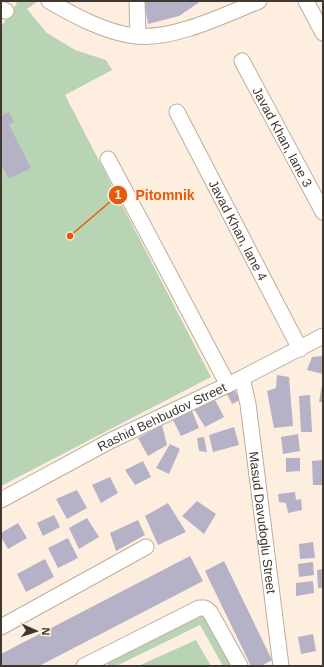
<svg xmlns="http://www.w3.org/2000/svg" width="324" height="667" viewBox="0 0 324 667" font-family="Helvetica,sans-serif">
  <rect width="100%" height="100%" fill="#fdeee0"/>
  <path fill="#b9d4b4" d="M14,1H38L27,9L47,33L75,50L106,60L112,70L65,95L211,377L1,486V27L17,3Z
    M202,612L232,666H223L200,625L116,666H109L107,663Z
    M196,640L211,666H138Z"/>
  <path fill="#b5b1c6" d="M144,1H201L179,16L148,24Z
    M9,112L14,122L9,125L31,168L9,179L1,164V116Z
    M323,356V374L307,370L312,357Z
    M277,375L289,377L293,426L274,428L267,391L276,388Z
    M322,385H323V402H319Z
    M233,387L240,400L232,404L226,392Z
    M310,395L312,432H301L299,396Z
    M215,400L224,417L205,427L194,409Z
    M192,411L199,428L181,436L173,420Z
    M162,425L167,445L148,456L138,438Z
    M234,427L239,445L213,452L209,435Z
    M298,434L300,451L283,454L281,437Z
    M204,437L207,452L199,451L197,438Z
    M170,444L180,449L169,474L156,468Z
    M286,458H300V471L286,472Z
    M323,460V485H313L312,461Z
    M143,461L151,477L135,485L125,470Z
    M110,477L118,493L101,503L92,485Z
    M77,490L87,508L67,519L56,499Z
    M295,492L296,500L301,499L302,510L288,513L286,503L279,502L278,494Z
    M197,501L216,514L204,534L182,516Z
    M168,503L186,532L158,545L145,516Z
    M54,515L60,527L43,536L37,523Z
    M87,518L99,537L79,549L69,528Z
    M138,520L145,535L116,551L110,533Z
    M18,523L27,538L8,549L1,537V533Z
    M68,538L78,558L58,568L48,548Z
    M313,542L315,558L300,559L299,544Z
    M190,556L203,581L39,666H1V654Z
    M45,559L54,577L26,592L17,574Z
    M224,561L272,660L261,666H251L205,571Z
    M313,562L314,575L299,577L298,564Z
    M323,569V588H318L317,570Z
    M313,581L314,593L296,596V583Z
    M313,634L316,651L301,654L298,637Z"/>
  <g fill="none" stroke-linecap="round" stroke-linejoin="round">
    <g stroke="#bdad9c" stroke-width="17">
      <g id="minor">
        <path d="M49,1C75,16 106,33 136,36C174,40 224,15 259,1"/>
        <path d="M137,1L138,36"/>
        <path d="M306,1L323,33"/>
        <path d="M1,9L6,11"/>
        <path id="s1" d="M242,61L323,212"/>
        <path id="s2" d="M177,112L300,349"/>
        <path d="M108,159L228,385"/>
        <path id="s3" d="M242,378L248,404L281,666"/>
        <path id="s4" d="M1,500L110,441L242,378L323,336"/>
        <path d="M1,627L146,547"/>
        <path d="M84,666L199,608H205L210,612L240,666"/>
      </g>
    </g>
    <use href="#minor" stroke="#fff" stroke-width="15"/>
  </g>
  <g text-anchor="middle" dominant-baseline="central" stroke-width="3" stroke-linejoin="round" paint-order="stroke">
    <g font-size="13" fill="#3e3831" stroke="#fdeee0">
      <text stroke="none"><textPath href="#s1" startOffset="86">Javad Khan, lane 3</textPath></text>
      <text stroke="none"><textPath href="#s2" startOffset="133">Javad Khan, lane 4</textPath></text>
      <text stroke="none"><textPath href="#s4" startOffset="181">Rashid Behbudov Street</textPath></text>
      <text stroke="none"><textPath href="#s3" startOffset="146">Masud Davudoglu Street</textPath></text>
    </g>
  </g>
  <path fill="none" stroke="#e8590c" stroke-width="1.5" d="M70 236L118 195"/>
  <g fill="#e8590c" stroke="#fdeee0" stroke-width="1.5">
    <circle cx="70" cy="236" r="4"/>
    <circle cx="118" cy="195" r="10"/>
  </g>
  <g font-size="12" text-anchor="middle" font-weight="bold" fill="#fff">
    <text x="118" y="199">1</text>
  </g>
  <g font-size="14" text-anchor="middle" font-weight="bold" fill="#e8590c" stroke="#fdeee0" stroke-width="3" stroke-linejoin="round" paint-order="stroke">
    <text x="165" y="200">Pitomnik</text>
  </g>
  <rect width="324" height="667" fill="none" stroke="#3e3831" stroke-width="4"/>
  <g transform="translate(36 631) rotate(93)" stroke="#fdeee0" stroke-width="3" paint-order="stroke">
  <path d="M0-3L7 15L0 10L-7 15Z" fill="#3e3831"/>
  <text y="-6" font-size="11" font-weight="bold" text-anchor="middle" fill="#3e3831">N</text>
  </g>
</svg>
